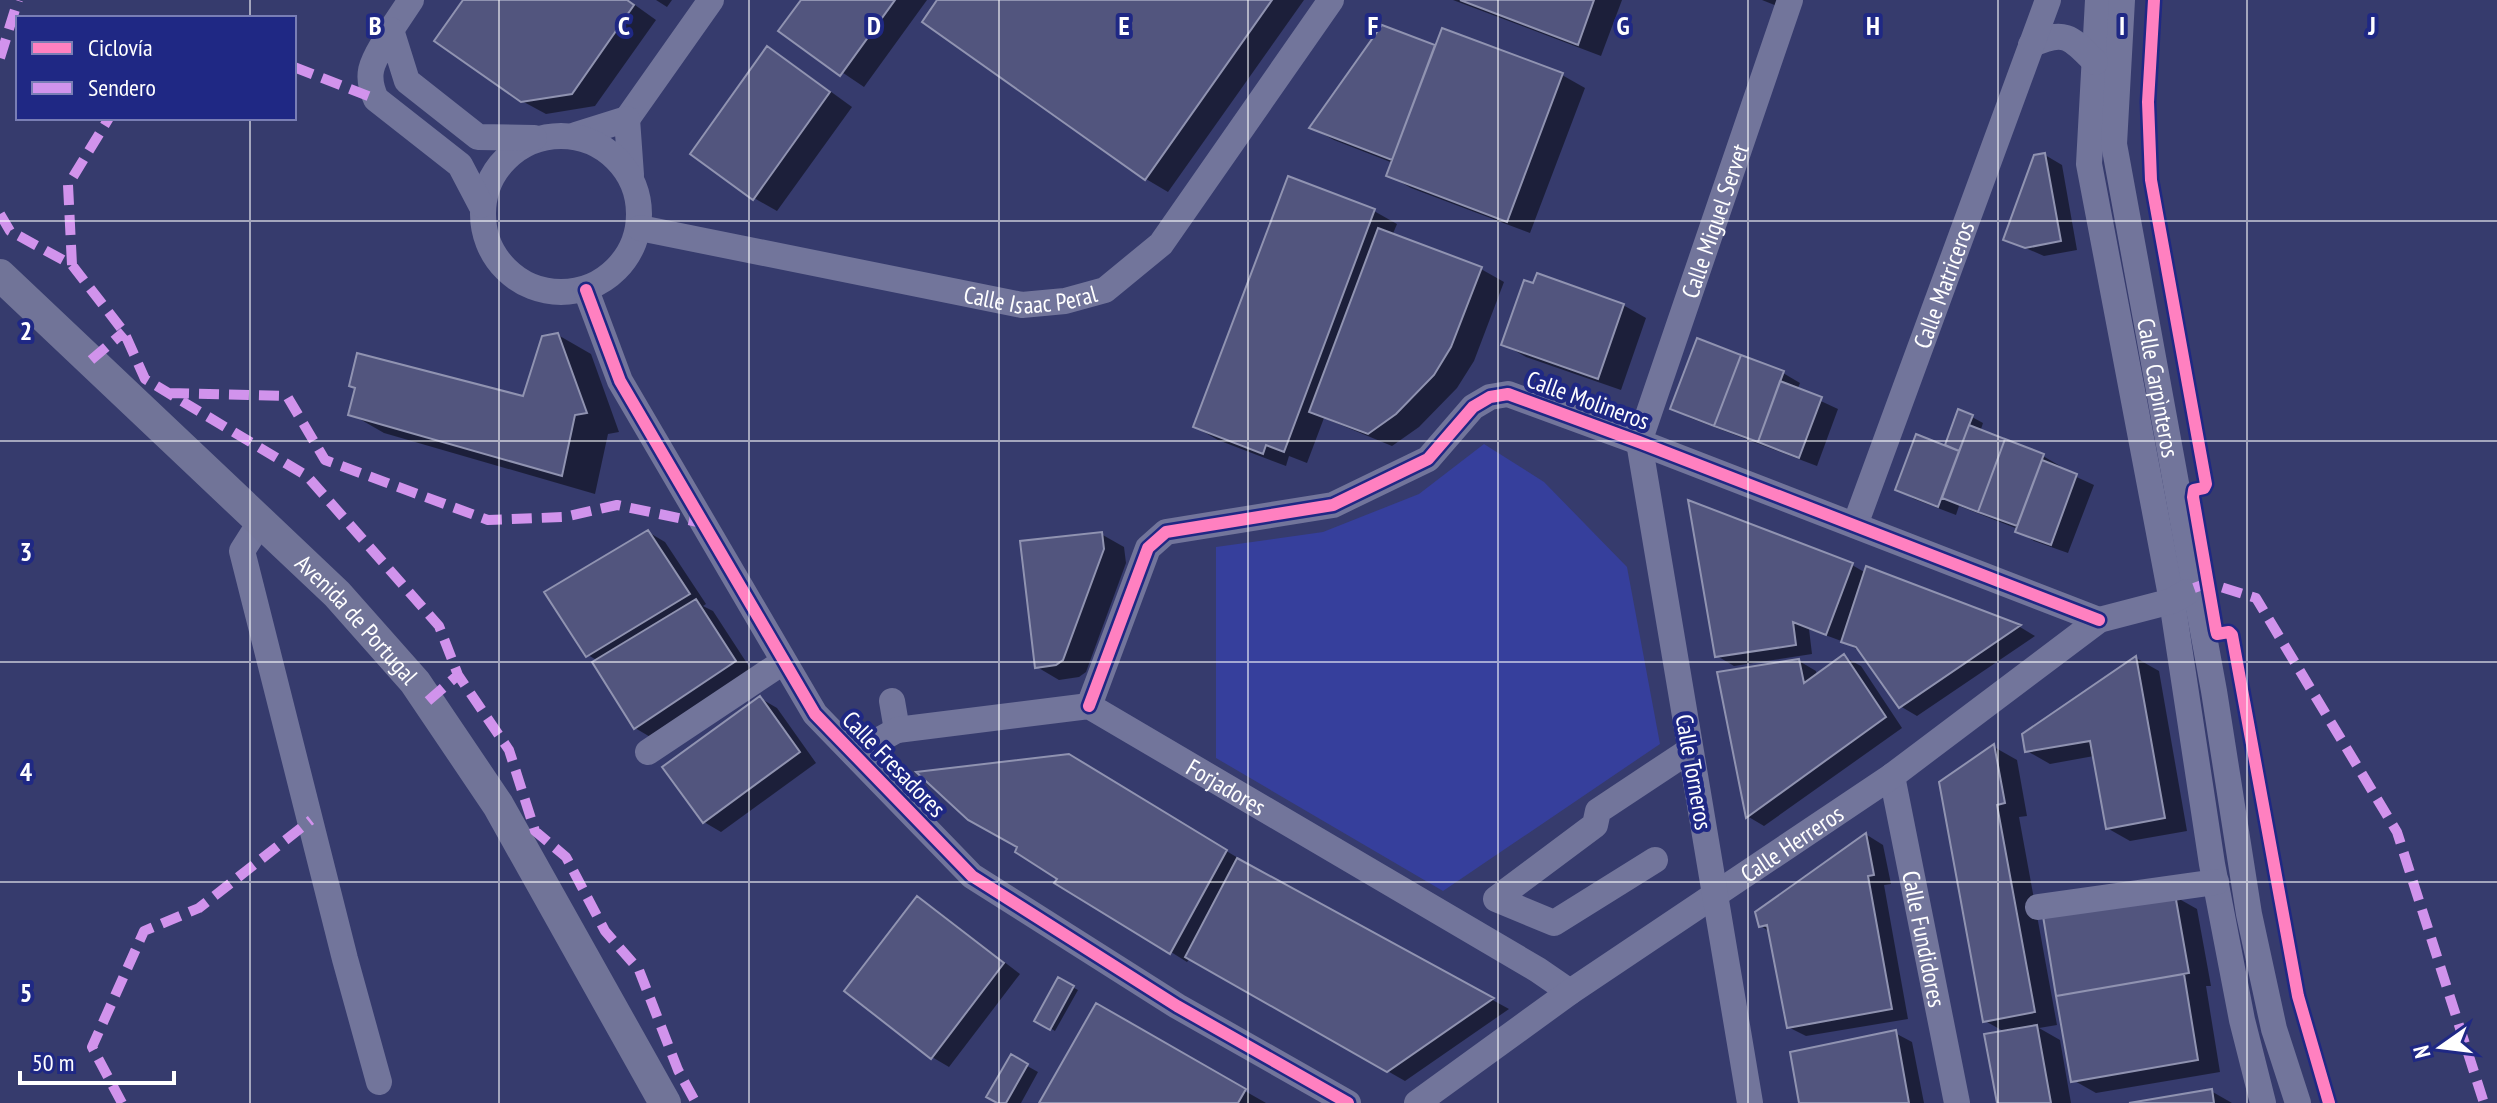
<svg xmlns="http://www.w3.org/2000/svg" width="2497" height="1103" viewBox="0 0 2497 1103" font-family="'PT Sans Narrow',sans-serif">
  <rect width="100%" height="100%" fill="#363b6d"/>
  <path fill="#363f9c" d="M1484,444L1544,482L1627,567L1660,744L1443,891L1216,758V547L1323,532L1419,494Z"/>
  <path fill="#0007" d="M465,0H628L656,20L595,106L546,114L522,101Z
    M656,0H672L667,7Z
    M803,0H927L864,87L781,31Z
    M940,0H1304L1168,192L1146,179Z
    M1453,0H1622L1601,56Z
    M1762,0H1779L1777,6Z
    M1383,28L1436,48L1562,75L1585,88L1530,233L1411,188L1388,175L1393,163L1334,140L1312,128Z
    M768,49L790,62L852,107L777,211L754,198Z
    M2045,155L2062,165L2077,250L2044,256L2005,239Z
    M1374,211L1397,224L1392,236L1481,269L1504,282L1474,361L1457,388L1419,427L1392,446L1324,418L1307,463L1289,456L1286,466L1218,440L1195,427Z
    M1623,305L1646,318L1621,390L1526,357L1503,344Z
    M558,335L591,354L619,432L608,434L595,494L384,433L351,414L357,388L524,399Z
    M1783,373L1800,383L1797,390L1838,409L1817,466L1690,418L1673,408Z
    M1972,417L1983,423L1980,432L2043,456L2060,466L2059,469L2094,485L2068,553L2034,541L2017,531L2018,529L1959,506L1956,515L1914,499L1897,489L1954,451Z
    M1691,503L1852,565L1866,573L1867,569L2020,627L2035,636L1917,716L1900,706L1862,652L1844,642L1809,629L1812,654L1734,666L1717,656Z
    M648,532L665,542L706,604L703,606L713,611L752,671L652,738L635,728L598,661L588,655Z
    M1101,534L1124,547L1126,563L1086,672L1079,677L1059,680L1037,667Z
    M1844,657L1861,666L1902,728L1764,826L1747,816L1799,661L1816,671L1817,676Z
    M2136,658L2159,671L2187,831L2130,841L2107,828L2094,756L2050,764L2027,751Z
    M760,698L777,708L816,763L721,832L704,822Z
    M1994,747L2017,760L2027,816L2019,817L2057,1025L2039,1028L2060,1040L2071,1103H1999L2005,1032L1985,1021Z
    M1069,756L1243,861L1242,863L1509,1009L1405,1081L1190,958L1187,962L1171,952Z
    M1867,835L1883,845L1891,884L1884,885L1908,1019L1806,1036L1788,1027L1770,932L1761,926L1757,913Z
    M2174,896L2197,909L2211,986H2206L2220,1072L2096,1093L2073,1080L2045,918Z
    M917,898L934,908L1020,974L949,1067L932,1057Z
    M1059,980L1078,990L1055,1031L1036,1020Z
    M1895,1033L1912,1042L1924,1103H1801Z
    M1011,1057L1038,1072L1021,1103H1001Z
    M1245,1091L1266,1103H1042Z
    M2211,1091L2232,1103H2141Z"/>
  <path fill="#52557e" stroke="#9093b1" stroke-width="2" d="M463,0H627L634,5L572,94L521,102L434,41Z
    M801,0H895L840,76L778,31Z
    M937,0H1272L1145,180L922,22Z
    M1460,0H1594L1578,45Z
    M1382,25L1435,45L1392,160L1309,128Z
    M1442,28L1563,73L1507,222L1386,176Z
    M767,46L830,92L753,200L690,154Z
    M2045,153L2061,241L2025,248L2003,240L2034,155Z
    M1288,176L1375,209L1284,452L1266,445L1263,454L1193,427Z
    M1378,228L1482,267L1451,347L1434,375L1396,414L1368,434L1309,412Z
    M1537,273L1624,304L1598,379L1501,345L1524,280L1533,283Z
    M558,333L587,413L575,415L562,476L348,415L355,388L349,386L357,353L523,396L542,336Z
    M1697,338L1741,355L1714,426L1670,409Z
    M1741,355L1784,371L1758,442L1714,426Z
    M1780,381L1822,397L1799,458L1758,442Z
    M1958,409L1973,415L1959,451L1945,445Z
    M1969,425L2005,439L1978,512L1942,498Z
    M1916,434L1959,451L1938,507L1895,490Z
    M2005,439L2044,454L2017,526L1978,512Z
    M2042,460L2077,474L2051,545L2015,532Z
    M1688,500L1853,563L1826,635L1793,622L1796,645L1715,657Z
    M648,530L690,594L586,657L544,592Z
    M1102,532L1104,549L1063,660L1056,665L1035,668L1020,541Z
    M1866,566L2021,625L1899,708L1856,647L1841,642Z
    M696,599L736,661L634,729L592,662Z
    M1844,654L1886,717L1746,818L1717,672L1799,659L1804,683Z
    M2136,656L2165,818L2106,829L2090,741L2025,752L2022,734Z
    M760,696L800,752L703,823L662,767Z
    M1994,744L2005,803L1997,805L2035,1012L1983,1022L1939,782Z
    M1069,754L1227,850L1170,954L1054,883L1057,879L1015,852L1017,847L968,820L916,772Z
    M1866,833L1874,875L1868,876L1892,1009L1787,1028L1767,925L1759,927L1755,912Z
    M1237,858L1494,998L1387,1072L1185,957Z
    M2175,894L2189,973L2056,996L2043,916Z
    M917,896L1004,963L931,1059L844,991Z
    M2184,974L2198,1060L2071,1082L2056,996Z
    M1058,977L1074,986L1050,1030L1034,1021Z
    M1096,1003L1246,1089L1238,1103H1039Z
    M2037,1025L2051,1103H1997L1984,1034Z
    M1896,1030L1909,1103H1799L1790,1052Z
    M1011,1054L1028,1064L1006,1103H997L986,1097Z
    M2212,1089L2214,1103H2129Z"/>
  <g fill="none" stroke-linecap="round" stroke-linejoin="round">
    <g stroke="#72759b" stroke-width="26">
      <path d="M2098,0L2089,164L2172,601L2212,864L2242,1020L2263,1103"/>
      <path id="s1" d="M2122,0L2114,144L2214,691L2249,914L2274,1029L2298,1103"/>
      <path d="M391,30L411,0"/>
      <path d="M2031,45C2065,29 2071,37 2095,62"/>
      <path d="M627,119L711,0"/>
      <path d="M576,135L627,119L631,175"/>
      <circle cx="561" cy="214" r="78"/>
      <path d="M481,205L460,165L376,99C362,69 377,57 391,30L407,81L478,137L534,138"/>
      <path id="s2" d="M640,228L1022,305L1065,301L1105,290L1161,244L1331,0"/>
      <path d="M586,290L620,381L815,714L972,876L1177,1006L1348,1103"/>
      <path d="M261,521L242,551L345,959L379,1082"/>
      <path id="s3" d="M1855,525L2048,0"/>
      <path d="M892,701L897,730"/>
      <path d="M1089,706L1148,548L1166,532L1333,505L1428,459L1473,407L1490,397L1508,394L1639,442L2099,620"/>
      <path d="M648,752L783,662"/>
      <path id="s4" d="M854,754L897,730L1089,706L1538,970L1570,992"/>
      <path id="s5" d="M1892,776L1957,1103"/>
      <path d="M1655,860L1554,923L1496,899L1595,825L1598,811L1690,750"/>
      <path d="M2038,907L2216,882"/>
      <path id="s6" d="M1417,1103L1570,992L1892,776L2099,620L2172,601L2187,592"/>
      <path id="s7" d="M1750,1103L1639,442L1790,0"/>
    </g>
    <path stroke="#717498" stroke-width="32" id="s8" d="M0,275L337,594L415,682L498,805L665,1103"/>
    <path stroke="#d193ec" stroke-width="10" stroke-dasharray="20 10" stroke-linecap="butt" d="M0,58L18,0
      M294,67L376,99
      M0,214L10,231L72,265L124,332L145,379L307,476L439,626L458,675L509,750L535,831L566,857L605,931L639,970L678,1070L696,1103
      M72,265L68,185L109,118
      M91,360L124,332
      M169,393L287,396L325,460L488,520L564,517L617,505L702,523
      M2194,588L2208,583L2256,598L2397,832L2484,1103
      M428,701L458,675
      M122,1103L92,1047L144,931L199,908L311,820"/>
    <g stroke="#1f2884" stroke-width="17">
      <path id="cycleway" d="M2154,0L2148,102L2151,180L2206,484L2204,488L2194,490L2193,497L2216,630L2217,634L2229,632L2232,635L2298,996L2329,1103
        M586,290L620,381L815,714L972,876L1177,1006L1348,1103
        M1089,706L1148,548L1166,532L1333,505L1428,459L1473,407L1490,397L1508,394L1639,442L2099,620"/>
    </g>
    <use href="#cycleway" stroke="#ff80c0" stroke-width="12"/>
  </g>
  <path fill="none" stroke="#fff" stroke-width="2" stroke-opacity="0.55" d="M250,0V18M499,0V1103M749,0V1103M999,0V1103M1248,0V1103M1498,0V1103M1748,0V1103M1998,0V1103M2247,0V1103M250,118V1103M0,221H2497M0,441H2497M0,662H2497M0,882H2497"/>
  <g text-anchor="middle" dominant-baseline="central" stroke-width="8" stroke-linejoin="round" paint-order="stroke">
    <g font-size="24" fill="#fff" stroke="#1f2884">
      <text stroke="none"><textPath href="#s7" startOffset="904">Calle Miguel Servet</textPath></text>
      <text stroke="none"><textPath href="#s3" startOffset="256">Calle Matriceros</textPath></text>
      <text stroke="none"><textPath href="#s2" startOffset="398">Calle Isaac Peral</textPath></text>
      <text stroke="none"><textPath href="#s1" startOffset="392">Calle Carpìnteros</textPath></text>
      <text transform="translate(1588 400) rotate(20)">Calle Molineros</text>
      <text stroke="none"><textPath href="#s8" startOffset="496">Avenida de Portugal</textPath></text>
      <text transform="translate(894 764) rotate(46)">Calle Fresadores</text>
      <text transform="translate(1694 772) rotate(80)">Calle Torneros</text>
      <text stroke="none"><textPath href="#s4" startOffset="402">Forjadores</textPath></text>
      <text stroke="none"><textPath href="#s6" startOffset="456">Calle Herreros</textPath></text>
      <text stroke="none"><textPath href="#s5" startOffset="166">Calle Fundidores</textPath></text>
    </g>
  </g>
  <g font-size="26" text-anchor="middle" font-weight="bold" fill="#fff" stroke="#1f2884" stroke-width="8" stroke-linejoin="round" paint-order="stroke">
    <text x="375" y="35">B</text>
    <text x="624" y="35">C</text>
    <text x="874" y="35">D</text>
    <text x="1124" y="35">E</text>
    <text x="1373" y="35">F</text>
    <text x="1623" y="35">G</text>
    <text x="1873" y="35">H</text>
    <text x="2122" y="35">I</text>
    <text x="2372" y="35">J</text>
    <text x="26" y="340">2</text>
    <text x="26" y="561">3</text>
    <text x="26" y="781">4</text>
    <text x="26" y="1002">5</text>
  </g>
  <rect x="16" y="16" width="280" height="104" fill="#1f2884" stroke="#797eb5" stroke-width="2"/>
  <rect x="32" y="42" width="40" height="12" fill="#ff80c0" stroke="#797eb5" stroke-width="2"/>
  <text x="88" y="56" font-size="24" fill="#ffffff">Ciclovía</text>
  <rect x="32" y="82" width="40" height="12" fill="#d193ec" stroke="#797eb5" stroke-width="2"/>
  <text x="88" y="96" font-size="24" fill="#ffffff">Sendero</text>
  <g transform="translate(2441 1047) rotate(256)" stroke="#1f2884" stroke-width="6" paint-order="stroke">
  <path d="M0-6L14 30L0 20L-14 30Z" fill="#ffffff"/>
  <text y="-12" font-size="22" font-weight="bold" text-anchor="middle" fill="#ffffff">N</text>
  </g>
  <path d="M20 1071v12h154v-12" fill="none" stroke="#ffffff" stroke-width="4"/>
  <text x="32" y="1071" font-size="24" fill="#ffffff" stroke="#1f2884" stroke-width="6" paint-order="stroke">50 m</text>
</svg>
